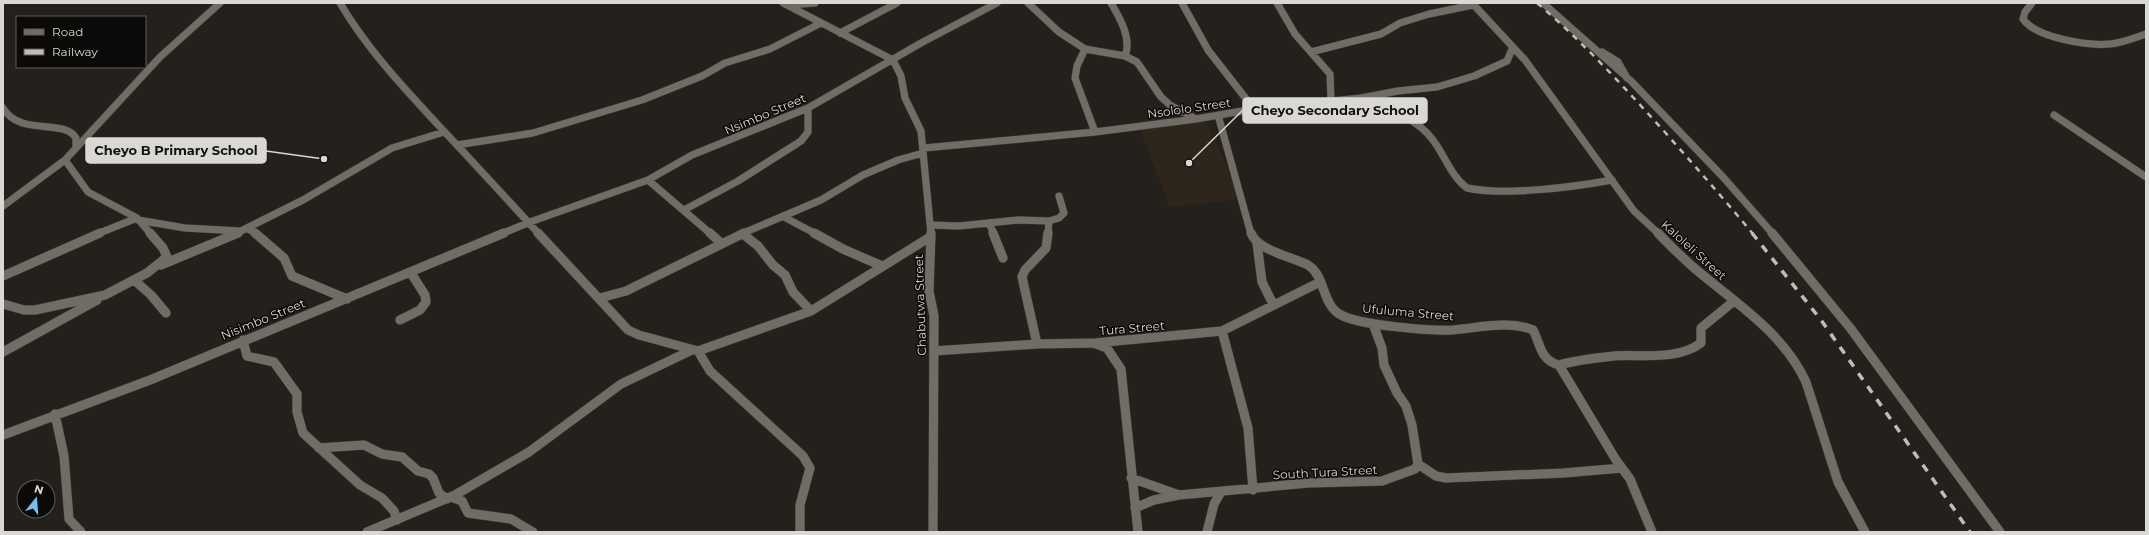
<svg xmlns="http://www.w3.org/2000/svg" width="2149" height="535" viewBox="0 0 2149 535" font-family="Montserrat,sans-serif">
  <rect width="100%" height="100%" fill="#24201b"/>
  <path fill="#2e261c" d="M1206,120L1242,199L1170,207L1139,127Z"/>
  <g fill="none" stroke-linecap="round" stroke-linejoin="round">
    <g stroke="#3e3b37" stroke-width="8">
      <path id="minor-far1" d="M340,3C367,49 404,88 440,127C473,162 506,198 539,234
        M783,3L893,60L901,76L905,98L921,131L931,234
        M1028,3L1059,32L1085,49L1125,56L1137,62L1161,97L1170,105L1196,119
        M1111,3C1120,18 1132,39 1125,56
        M1182,3L1208,50L1254,109
        M1277,3L1295,34L1330,74L1331,101
        M1472,3L1525,60L1634,211L1659,234
        M1543,3L1631,81L1723,177L1773,234
        M2032,3L2025,12L2023,19C2036,38 2088,46 2110,44C2122,43 2134,38 2146,34
        M788,5L815,3
        M840,33L897,3
        M1085,49L1077,66L1075,78L1095,132
        M1311,52L1381,34L1400,23L1429,14L1473,5
        M1602,52L1618,62L1627,78
        M1361,98C1387,108 1416,117 1433,140C1445,156 1451,176 1467,188C1505,196 1574,187 1612,180
        M3,108C20,137 64,118 76,138V148
        M1218,115L1251,234
        M2054,115L2146,177
        M457,145L533,133L642,100L702,76L725,63L770,49L821,23
        M924,148L1095,132L1196,119L1254,109L1361,98L1398,91L1437,87L1474,76L1507,61L1513,47
        M65,160L88,192L137,218L151,234
        M648,180L711,234
        M3,206L65,160L160,57L220,3
        M684,210L738,181L801,141L808,132V108
        M784,217L816,234
        M138,220L185,228L240,231
        M989,223L994,234
        M931,225L959,226L1018,220L1049,221L1059,218L1064,213L1059,196
        M248,229L257,234
        M97,234L137,218
        M235,234L303,200L392,148L444,132
        M501,234L530,222L648,180L692,155L808,108L921,43L997,3
        M741,234L821,200L863,175L898,160L923,153
        M1048,234L1049,221"/>
    </g>
    <g stroke="#3e3b37" stroke-width="10">
      <path id="minor" d="M255,233L284,258L292,276L347,299
        M538,233L628,330L639,335L698,351L811,311L930,237
        M710,233L721,243
        M814,233L843,249L882,266
        M931,233L929,291L934,316L933,532
        M993,233L1003,258
        M1251,233C1257,250 1292,257 1308,265C1326,276 1321,304 1341,315C1359,325 1429,331 1452,330C1478,328 1508,320 1533,330C1541,345 1540,360 1559,365L1616,460L1630,479L1652,532
        M1658,233C1669,245 1681,256 1693,267C1734,302 1783,332 1806,382L1838,482L1865,532
        M1772,233L1851,329L2000,532
        M743,234L758,246L773,265L785,275L793,292L811,311
        M1257,243L1262,282L1273,304
        M161,265L238,233
        M3,276L100,233
        M134,280L151,295L166,313
        M600,298L626,291L744,233
        M3,304L24,310H35L105,295L147,273L167,257L163,248L150,233
        M400,320L420,310L426,302L425,295L411,273
        M1222,331L1248,428L1253,490
        M243,340L247,356L274,362L297,394V412L303,433L360,485L382,498L394,511L397,520
        M1037,344L1022,277L1025,270L1046,248L1048,233
        M1096,344L1107,348L1121,369L1138,532
        M698,351L710,371L803,456L810,468L800,505V531
        M934,351L1037,344L1095,343L1222,331L1320,282
        M3,352L97,300
        M1559,365C1577,360 1595,358 1614,356C1641,354 1677,361 1701,343V328L1734,301
        M55,414L64,456L69,519L81,532
        M3,435L150,380L504,233
        M319,448L364,445L382,454L402,457L418,471L429,474L433,478L439,493L447,499
        M1418,464L1436,476L1446,478L1564,473L1622,468
        M1131,478L1179,495L1309,483L1382,481L1415,469L1418,464L1412,425L1406,406L1397,393L1384,365L1382,348L1373,324
        M451,497L462,501L468,513L511,519L533,532
        M1135,508L1154,500L1179,495
        M367,532L455,495L529,452L621,384L692,350
        M1207,532L1214,504L1221,492"/>
    </g>
    <use href="#minor-far1" stroke="#716d66" stroke-width="7"/>
    <use href="#minor" stroke="#716d66" stroke-width="9"/>
    <path stroke="#c0bdb9" stroke-width="2.5" stroke-dasharray="6 6" stroke-linecap="butt" d="M1537,3C1583,42 1623,86 1663,130C1694,165 1724,199 1753,234"/>
    <path stroke="#c0bdb9" stroke-width="3.5" stroke-dasharray="8 8" stroke-linecap="butt" d="M1752,233L1821,320L1970,532"/>
  </g>
  <g text-anchor="middle" dominant-baseline="central" stroke-width="3" stroke-linejoin="round" paint-order="stroke">
    <g font-size="12" fill="#dad8d4" stroke="#0c0a08">
      <text transform="translate(1189 108) rotate(-8)">Nsololo Street</text>
      <text transform="translate(765 114) rotate(-23)">Nsimbo Street</text>
      <text transform="translate(1694 250) rotate(42)">Kaloleli Street</text>
      <text transform="translate(920 305) rotate(-92)">Chabutwa Street</text>
      <text transform="translate(1408 312) rotate(5)">Ufuluma Street</text>
      <text transform="translate(263 319) rotate(-22)">Nisimbo Street</text>
      <text transform="translate(1132 328) rotate(-5)">Tura Street</text>
      <text transform="translate(1325 472) rotate(-3)">South Tura Street</text>
    </g>
  </g>
  <path fill="none" stroke="#dad8d4" stroke-width="1.5" d="M1189 163L1243 110M324 159L266 151"/>
  <g fill="#dad8d4" stroke="#0c0a08" stroke-width="1.5">
    <circle cx="1189" cy="163" r="4"/>
    <circle cx="324" cy="159" r="4"/>
  </g>
  <g fill="#dad8d4" stroke="#dad8d4" stroke-width="1.5">
    <rect x="1243" y="98" width="184" height="25" rx="4"/>
    <rect x="86" y="138" width="180" height="25" rx="4"/>
  </g>
  <g font-size="13" text-anchor="middle" font-weight="bold" fill="#111">
    <text x="1335" y="115">Cheyo Secondary School</text>
    <text x="176" y="155">Cheyo B Primary School</text>
  </g>
  <rect width="2149" height="535" fill="none" stroke="#dad8d4" stroke-width="8"/>
  <rect x="16" y="16" width="130" height="52" fill="#0c0a08" stroke="#5e5c5a"/>
  <rect x="24" y="29" width="20" height="6" fill="#716d66" stroke="#5e5c5a"/>
  <text x="52" y="36" font-size="12" fill="#dad8d4">Road</text>
  <rect x="24" y="49" width="20" height="6" fill="#c0bdb9" stroke="#5e5c5a"/>
  <text x="52" y="56" font-size="12" fill="#dad8d4">Railway</text>
  <g transform="translate(36 499) rotate(17)"><circle r="19" fill="#0c0a08" stroke="#5e5c5a"/>
  <path d="M0-3L7 15L0 10L-7 15Z" fill="#74c0f6"/>
  <text y="-6" font-size="11" font-weight="bold" text-anchor="middle" fill="#dad8d4">N</text>
  </g>
</svg>
